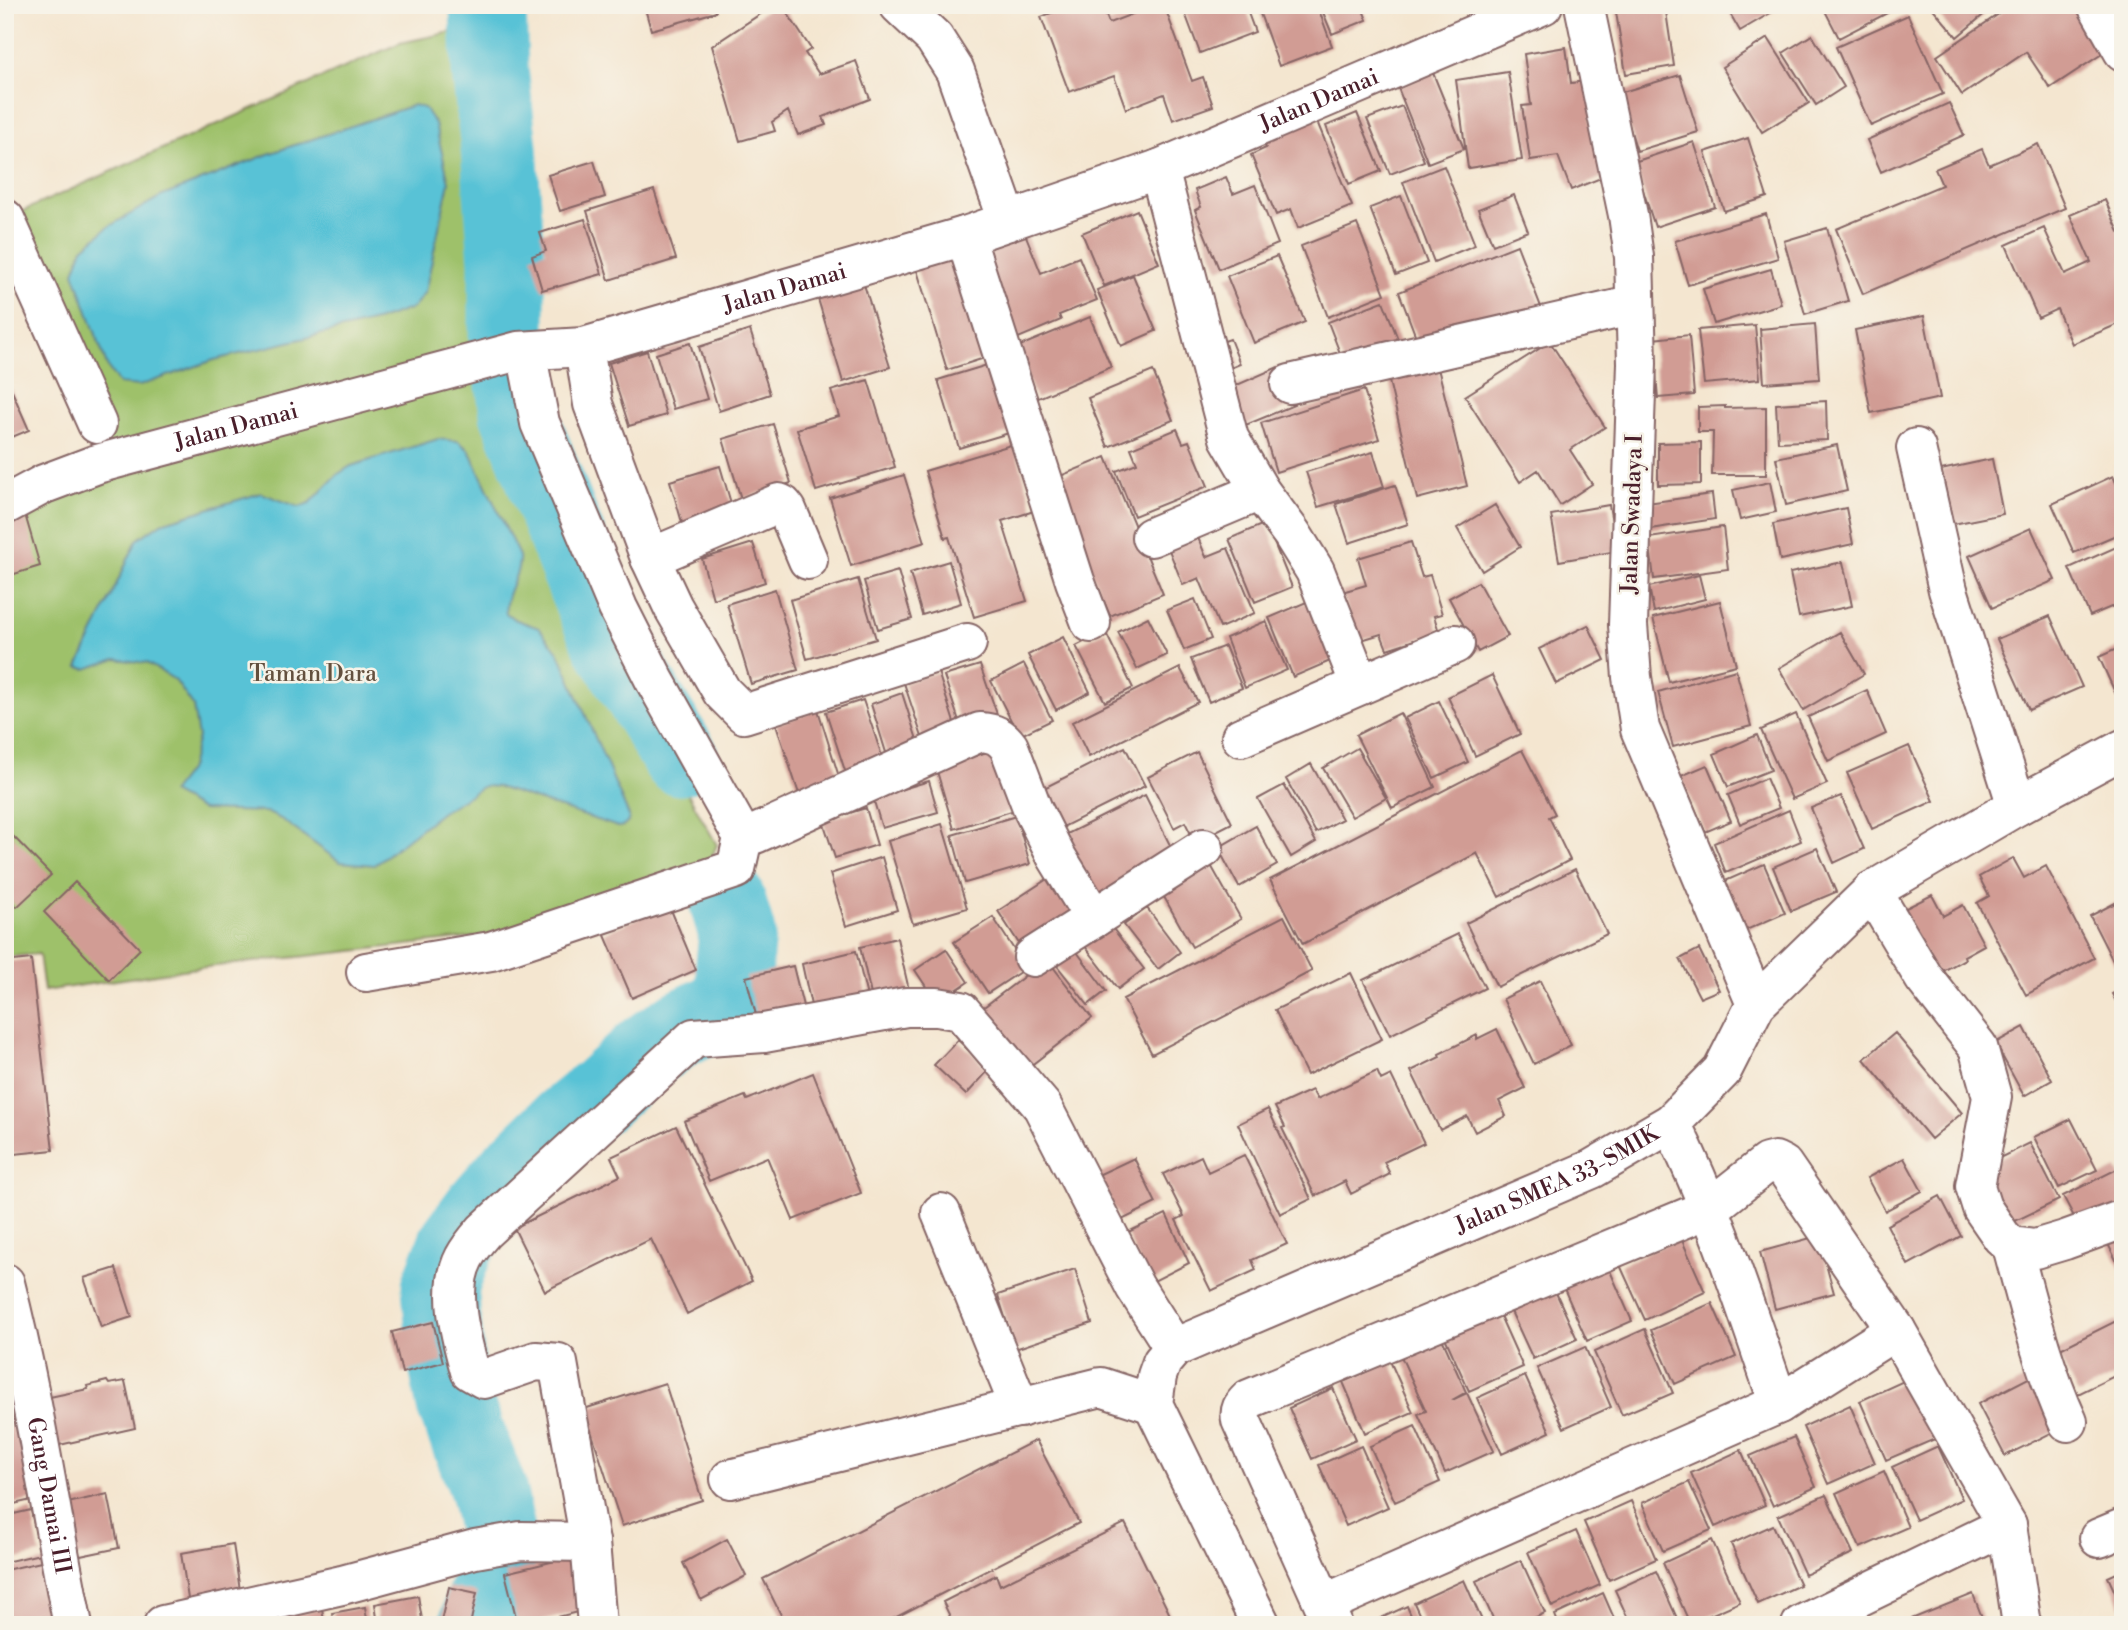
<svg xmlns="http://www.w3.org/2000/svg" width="2128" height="1630" viewBox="0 0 2128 1630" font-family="'Libre Bodoni',serif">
  <rect width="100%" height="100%" fill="#f7f3e8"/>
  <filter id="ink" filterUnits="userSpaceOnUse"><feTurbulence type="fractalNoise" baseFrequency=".0143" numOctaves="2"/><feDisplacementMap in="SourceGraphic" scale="14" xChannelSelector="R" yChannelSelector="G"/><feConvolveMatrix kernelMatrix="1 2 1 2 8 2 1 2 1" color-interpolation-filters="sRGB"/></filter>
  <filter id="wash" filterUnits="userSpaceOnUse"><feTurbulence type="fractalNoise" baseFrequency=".00686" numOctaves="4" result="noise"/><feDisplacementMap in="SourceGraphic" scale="28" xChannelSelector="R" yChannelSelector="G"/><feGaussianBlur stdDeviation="1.57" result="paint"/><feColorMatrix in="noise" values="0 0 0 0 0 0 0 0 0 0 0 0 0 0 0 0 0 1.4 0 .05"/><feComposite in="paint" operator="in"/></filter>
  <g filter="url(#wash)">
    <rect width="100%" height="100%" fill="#f4e6d0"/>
    <path fill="#9ec16b" stroke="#74704b" stroke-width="2" d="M480,26L494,193L505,397L594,627L717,845L708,865L487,936L189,969L44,991L39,954L5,957V567L17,508L120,472L96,407L7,218L400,43Z"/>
    <path fill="#59c2d6" stroke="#527080" stroke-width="2" d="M414,105L424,108L435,124L449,182L425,292L413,308L376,321L214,360L139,386L119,384L107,366L74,272L83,248L108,227L160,197L271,153Z
      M438,439L458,441L469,450L519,556C521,576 503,593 506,613L514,619L539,628L559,653L629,816C629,823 626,826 618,827L498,787L484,786L442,812L374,865L340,862L281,819L266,812L202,810L171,793L190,768L198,737L193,706L175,680L147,663L116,659L86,669L78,667L137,540L161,523L261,493L299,507L310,503L338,474L351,466Z"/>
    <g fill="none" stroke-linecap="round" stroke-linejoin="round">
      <path stroke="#59c2d6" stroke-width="77" d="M488,5L490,70L499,148L507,262V334L518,412L587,588L610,640L680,757
        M477,1625L496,1563L497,1531L488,1489L454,1401L447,1365L440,1287L457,1243L482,1209L514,1172L565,1123L602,1093L648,1051L680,1029L715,1012L735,995L734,963L737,934L727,900"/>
    </g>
    <g id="blocks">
      <path fill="#d19c94" d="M644,5H714L716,12L651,30Z
        M774,5H782L811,49L805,53L819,74L856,61L870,99L823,117L826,125L798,135L788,111L772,122L775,131L740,141L712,46Z
        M1071,5H1102L1109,23L1156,5H1164L1192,81L1203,77L1213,106L1173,120L1164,94L1126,109L1114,76L1069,92L1041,17Z
        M1182,5H1245L1255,32L1200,53Z
        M1266,5H1317L1332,46L1279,66L1258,8Z
        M1320,5H1361L1367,20L1332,34Z
        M1623,5H1665L1674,66L1626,74L1615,6Z
        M1725,5H1784L1740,31Z
        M1822,5H1896L1897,8L1839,38Z
        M1930,5H1995L1957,37Z
        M2012,5H2020L2023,8L2028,5H2082L2111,48L2050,88L2026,52L1962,95L1937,56Z
        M1908,15L1943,94L1871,126L1836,47Z
        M1812,35L1844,87L1816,105L1783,53Z
        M1768,38L1809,103L1762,132L1722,67Z
        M1566,47L1571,83L1598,79L1590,121L1593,140L1606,176L1571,190L1558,156L1530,160L1522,106L1531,105L1524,54Z
        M1508,72L1522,160L1468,168L1456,80Z
        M1433,73L1464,149L1428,163L1398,88Z
        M1680,75L1698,132L1637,151L1619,93Z
        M1949,103L1964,135L1881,172L1867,140Z
        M1402,106L1424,161L1390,174L1367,119Z
        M1313,112L1352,206L1298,228L1291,209L1276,215L1251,155L1266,148L1260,133Z
        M1357,113L1381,171L1349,184L1326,126Z
        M1748,138L1767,197L1724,211L1705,152Z
        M1694,142L1715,207L1655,227L1634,162Z
        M2038,144L2065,208L1863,294L1836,229L1942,185L1935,169L1982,149L1989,165Z
        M594,161L605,197L560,211L548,175Z
        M1444,166L1475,245L1434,262L1403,182Z
        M1226,177L1233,194L1255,185L1278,244L1219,269L1195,210L1201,207L1195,190Z
        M654,190L676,259L609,280L587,211Z
        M1514,195L1528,231L1493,245L1478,209Z
        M1401,196L1427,263L1396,275L1370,208Z
        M2105,200L2119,232L2123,231V322L2072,344L2057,309L2038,318L2006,245L2044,228L2065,274L2091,262L2070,215Z
        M1137,210L1159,263L1104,286L1082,233Z
        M1766,214L1778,258L1688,285L1675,241Z
        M585,219L602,274L557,287V286L542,290L532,256L546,251L540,233Z
        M1357,224L1385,294L1328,317L1301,246Z
        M1022,226L1041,273L1079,257L1097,300L1059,315L1061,320L1016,339L977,245Z
        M1827,228L1848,301L1805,314L1784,241Z
        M1517,245L1541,307L1422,353L1399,292Z
        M962,253L994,355L947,370L916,267Z
        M1277,256L1305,322L1254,343L1227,276Z
        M1771,269L1781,304L1714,324L1703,289Z
        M861,275L890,367L843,382L815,289Z
        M1133,275L1156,331L1121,346L1097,290Z
        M1383,301L1400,344L1345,366L1328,322Z
        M1924,316L1940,398L1871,413L1855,330Z
        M1090,317L1111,367L1036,399L1015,348Z
        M1815,324L1819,379L1764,383L1760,329Z
        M1755,325L1760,379L1704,384L1698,330Z
        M750,330L770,394L719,411L699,347Z
        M1689,335L1694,395L1658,398L1653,339Z
        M1230,339L1240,364L1221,372L1210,346Z
        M1550,342L1605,427L1570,450L1592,484L1560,505L1538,470L1520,482L1465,396Z
        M690,343L707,399L673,409L656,354Z
        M647,351L666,415L629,426L609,363Z
        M997,362L1019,430L959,448L938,380Z
        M1437,364L1467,486L1417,499L1388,377Z
        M1278,367L1294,405L1236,429L1221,392Z
        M1153,371L1173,420L1108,447L1088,398Z
        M5,375L29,430L5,440Z
        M868,380L895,467L816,491L797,429L839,416L831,391Z
        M1364,390L1379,439L1276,472L1261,423Z
        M1826,401L1827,440L1778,442L1776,404Z
        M1725,406V408L1766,407V475H1712L1713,432H1698V407Z
        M773,424L791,483L741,499L723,439Z
        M1177,429L1183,443L1189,441L1208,486L1134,516L1116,471L1137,463L1131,448Z
        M1701,442V484L1658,485V443Z
        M1014,444L1034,511L1002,521L1027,601L974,617L949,537L945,538L925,471Z
        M1837,445L1847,491L1786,505L1776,458Z
        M1373,452L1384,487L1318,507L1306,472Z
        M1106,457L1163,594L1110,616L1053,479Z
        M1992,459L2003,514L1953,524L1941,470Z
        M720,466L733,510L683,526L670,481Z
        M904,475L925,542L851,566L830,498Z
        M2113,476L2123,498V532L2074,553L2052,504Z
        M1770,482L1776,512L1740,520L1733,490Z
        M1395,485L1408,524L1349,543L1336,504Z
        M1712,494L1715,519L1650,529L1647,503Z
        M1495,505L1520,547L1482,571L1457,528Z
        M1609,505L1617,551L1559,561L1551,515Z
        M1846,508L1853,544L1780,560L1773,524Z
        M24,511L40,566L5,577V517Z
        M1266,523L1292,587L1255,602L1229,539Z
        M1723,527L1728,569L1654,579L1649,538Z
        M1194,528L1206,557L1228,548L1255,613L1220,628L1199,578L1183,585L1165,540Z
        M2031,528L2055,580L1992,608L1969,556Z
        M1411,542L1422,577L1430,575L1442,614L1434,616L1439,632L1387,649L1381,634L1358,641L1342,592L1366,585L1358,558Z
        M753,543L765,582L713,599L702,559Z
        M2123,544V602L2090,616L2069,568Z
        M949,561L961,603L922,615L910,573Z
        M1843,562L1852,606L1799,617L1790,573Z
        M898,571L912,619L878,629L864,581Z
        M1699,575L1705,599L1654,612L1649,587Z
        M858,579L876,639L807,659L790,600Z
        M1478,582L1508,636L1478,652L1449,598Z
        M775,589L798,670L751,684L727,604Z
        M1195,599L1211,639L1184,650L1167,610Z
        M1311,600L1335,659L1293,677L1269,618Z
        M1720,601L1736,665L1669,682L1653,618Z
        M2050,616L2082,687L2029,710L1997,639Z
        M1148,617L1167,655L1137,669L1118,632Z
        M1266,621L1287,670L1245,688L1226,638Z
        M1588,625L1605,660L1556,684L1539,649Z
        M1105,631L1133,688L1105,702L1076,646Z
        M1840,632L1864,674L1803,710L1779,668Z
        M1063,637L1090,692L1056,710L1028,655Z
        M1225,646L1242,688L1209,702L1191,659Z
        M2123,646V710L2099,657Z
        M1024,664L1052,720L1019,736L991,681Z
        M980,665L999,720L963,733L944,676Z
        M1180,668L1198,702L1089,757L1072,722Z
        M1736,670L1751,726L1673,747L1658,692Z
        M938,672L958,735L925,746L904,683Z
        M1492,675L1520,734L1475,756L1448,697Z
        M1867,690L1886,734L1828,761L1808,717Z
        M902,693L920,749L888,759L871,704Z
        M863,700L886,768L848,780L826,712Z
        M1439,701L1468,762L1434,778L1405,718Z
        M818,710L841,783L800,797L776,724Z
        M1400,713L1435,787L1392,808L1356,735Z
        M1796,714L1827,784L1792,799L1761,730Z
        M1757,735L1771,770L1728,787L1714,754Z
        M1909,746L1934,801L1872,829L1847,773Z
        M1125,747L1145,786L1061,828L1042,789Z
        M1000,748L1018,809L954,829L936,768Z
        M1357,748L1386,798L1352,817L1323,768Z
        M1522,750L1555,814L1549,817L1570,860L1499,897L1477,853L1303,944L1270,880Z
        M1197,752L1232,823L1195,842L1185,822L1174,828L1148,777Z
        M1311,764L1342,819L1316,833L1286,779Z
        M1707,765L1731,821L1705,832L1681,776Z
        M1766,778L1779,808L1740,824L1728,795Z
        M929,781L938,812L882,828L873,798Z
        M1284,785L1316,842L1291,857L1258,799Z
        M1145,795L1177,859L1090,903L1059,838Z
        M1841,796L1864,849L1834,863L1811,808Z
        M866,808L877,845L835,858L823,821Z
        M1789,810L1801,841L1726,873L1714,843Z
        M1016,816L1030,864L965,883L952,835Z
        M942,824L967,908L913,924L888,841Z
        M1256,826L1277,865L1239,887L1218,848Z
        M5,828L51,875L17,907L5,896Z
        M1817,848L1836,892L1791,911L1773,867Z
        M882,857L897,910L846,926L830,874Z
        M2013,858L2024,878L2046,866L2094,958L2026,995L1977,903L1989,896L1979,877Z
        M1208,860L1241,919L1192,947L1159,888Z
        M1764,864L1785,913L1744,931L1723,882Z
        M1575,869L1607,934L1497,987L1466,923Z
        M1058,872L1088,915L1027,956L998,911Z
        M75,882L140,949L109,980L44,912Z
        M1932,895L1943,916L1963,905L1984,945L1964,956L1965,959L1936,975L1902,910Z
        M2123,899V961L2115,965L2090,916Z
        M669,905L696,970L632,998L604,933Z
        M1147,908L1180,952L1158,969L1124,925Z
        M1284,916L1312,971L1152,1054L1123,999Z
        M993,917L1026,968L988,993L954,942Z
        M1107,921L1144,969L1118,989L1081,941Z
        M1458,934L1485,988L1390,1035L1363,980Z
        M897,938L912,1003L875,1012L860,947Z
        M1074,948L1106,991L1088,1005L1055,963Z
        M946,949L968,982L937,1003L915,970Z
        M1699,949L1719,990L1700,998L1680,959Z
        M856,951L869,1005L814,1019L802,964Z
        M31,959L53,1150L5,1155V962Z
        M1047,959L1092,1018L1025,1070L980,1010Z
        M793,966L806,1018L760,1030L746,977Z
        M1351,973L1382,1039L1307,1075L1275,1010Z
        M1540,981L1571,1045L1534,1064L1503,999Z
        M2123,988V1015L2112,994Z
        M2024,1027L2052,1080L2024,1096L1995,1043Z
        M1497,1029L1525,1088L1499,1101L1506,1116L1475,1132L1467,1116L1440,1130L1411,1071L1440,1057L1439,1054L1477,1035V1039Z
        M1895,1033L1962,1113L1931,1139L1864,1059Z
        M958,1040L989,1070L966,1095L934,1065Z
        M1377,1071L1381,1080L1391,1075L1424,1143L1384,1162L1390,1174L1351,1194L1345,1181L1315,1196L1282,1128L1285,1127L1275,1107L1312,1090L1317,1099Z
        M813,1073L861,1193L793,1220L767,1157L709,1181L684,1121L745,1096L747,1100Z
        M1268,1109L1311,1199L1280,1214L1238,1124Z
        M2071,1119L2097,1170L2059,1188L2034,1137Z
        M676,1126L752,1281L687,1314L651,1239L545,1291L514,1228L620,1176L611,1157Z
        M2030,1143L2059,1200L2009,1224L1981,1167Z
        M1244,1155L1287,1244L1252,1260L1256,1270L1211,1291L1176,1220L1184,1216L1163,1174L1201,1156L1208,1172Z
        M1134,1158L1156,1203L1120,1221L1098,1175Z
        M1904,1158L1922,1191L1885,1211L1867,1178Z
        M2117,1169L2123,1181V1212L2082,1232L2063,1196Z
        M1940,1196L1961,1236L1908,1265L1887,1225Z
        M1166,1214L1189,1263L1150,1283L1126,1233Z
        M1818,1236L1834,1293L1775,1309L1760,1252Z
        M2123,1237V1274L2108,1244Z
        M1681,1238L1705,1292L1645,1320L1620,1265Z
        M1607,1264L1632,1321L1587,1341L1562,1284Z
        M116,1268L132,1317L101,1327L84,1278Z
        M1075,1269L1092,1323L1015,1349L998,1295Z
        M1553,1286L1577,1339L1533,1359L1508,1305Z
        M1712,1303L1736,1357L1675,1384L1651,1330Z
        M1497,1309L1523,1367L1469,1391L1443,1333Z
        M2116,1321L2123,1334V1372L2078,1394L2056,1351Z
        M433,1322L443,1362L402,1373L392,1332Z
        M1645,1329L1673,1393L1622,1415L1594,1352Z
        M1440,1334L1466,1392L1452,1400L1467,1393L1494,1451L1445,1473L1418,1414L1426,1411L1394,1341Z
        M1585,1347L1611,1407L1564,1428L1537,1368Z
        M1390,1361L1413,1412L1365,1433L1343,1382Z
        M2040,1372L2067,1425L2005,1456L1978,1404Z
        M1525,1376L1550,1432L1502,1454L1477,1398Z
        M1908,1379L1935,1439L1886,1460L1860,1401Z
        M107,1381L109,1384L125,1381L135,1428L55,1446L45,1398L88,1389L87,1386Z
        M665,1383L702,1500L622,1526L584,1409Z
        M1333,1388L1356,1439L1312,1459L1289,1408Z
        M24,1398L45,1497L5,1506V1402Z
        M1850,1405L1875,1463L1828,1484L1803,1427Z
        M1415,1426L1440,1482L1395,1502L1370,1446Z
        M1794,1437L1816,1487L1773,1506L1750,1456Z
        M1036,1440L1079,1523L881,1625H786L763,1579Z
        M1361,1446L1388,1507L1346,1526L1319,1465Z
        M1938,1446L1962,1499L1916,1520L1892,1467Z
        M1741,1450L1765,1505L1715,1527L1691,1473Z
        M1884,1471L1908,1527L1860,1548L1836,1493Z
        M1689,1482L1711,1530L1663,1551L1642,1503Z
        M108,1494L119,1548L66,1559L54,1506Z
        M1826,1495L1853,1553L1805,1575L1778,1516Z
        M1631,1501L1656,1559L1609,1580L1584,1522Z
        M31,1510L40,1554L5,1562V1516Z
        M1125,1523L1175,1625H954L943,1602L996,1575L1000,1585Z
        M1773,1525L1800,1585L1758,1604L1731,1544Z
        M1576,1531L1600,1585L1552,1607L1528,1552Z
        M727,1539L746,1576L701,1600L683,1563Z
        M1712,1540L1740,1602L1690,1624L1663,1563Z
        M233,1544L242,1604L190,1612L181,1553Z
        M572,1557L585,1610L527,1625H518L505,1573Z
        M50,1560L64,1625H5V1570Z
        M1521,1560L1545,1613L1519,1625H1496L1476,1581Z
        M2123,1570V1610L2108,1577Z
        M1656,1571L1680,1625H1631L1615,1590Z
        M1464,1580L1484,1625H1424L1414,1603Z
        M449,1587L477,1593L470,1625H440Z
        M1603,1593L1617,1625H1559L1555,1615Z
        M1973,1594L1985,1625H1911L1909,1620Z
        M418,1596L423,1625H378L375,1604Z
        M1407,1606L1415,1625H1366Z
        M365,1607L368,1625H334L332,1613Z
        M322,1609L325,1625H280L279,1617Z"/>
    </g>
  </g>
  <g filter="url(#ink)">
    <use href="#blocks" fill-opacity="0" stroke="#866565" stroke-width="2"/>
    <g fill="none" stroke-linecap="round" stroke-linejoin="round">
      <g stroke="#866565" stroke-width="42">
        <g id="minor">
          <path d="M899,5L934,38L955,71L1008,221"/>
          <path d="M1584,5L1628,215L1634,257L1637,363L1628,625L1632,677L1640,729L1756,1004"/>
          <path d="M2097,5L2123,51"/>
          <path d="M1159,169L1229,438L1260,491L1292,534L1315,571L1360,685"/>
          <path d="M5,219L97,424"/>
          <path d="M965,236L1075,581L1091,623"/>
          <path d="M584,347L593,404L650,558L673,607L722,692L744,714L967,643"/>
          <path d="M526,351L540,423L618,608L655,681L737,827L744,833L755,834L980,732C994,733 1001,736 1009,747L1033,810L1056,856L1094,918"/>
          <path d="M1290,384L1635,305"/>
          <path d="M1916,448L1948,590L2017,806"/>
          <path id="s1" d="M5,505L44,484L97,464L518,351L584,347L965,236L1159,169L1543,5"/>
          <path d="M1151,537L1260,491"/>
          <path d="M650,558L779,503L783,505L787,510L808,560"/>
          <path d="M1241,737L1455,644"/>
          <path d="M1872,891L1924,978L1978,1047L1992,1097L1975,1186L1982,1208L2002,1237L2012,1246L2035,1249L2065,1240L2123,1219"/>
          <path d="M1033,957L1204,848"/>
          <path d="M366,972L491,951L736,869L744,833"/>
          <path d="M1671,1123C1716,1213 1746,1309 1779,1404"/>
          <path d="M941,1213L1020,1408"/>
          <path d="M2012,1246C2028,1305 2042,1365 2068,1422"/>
          <path id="s2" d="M5,1283C34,1396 50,1511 73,1625"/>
          <path d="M730,1479L1101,1387L1153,1404"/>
          <path d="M2099,1538L2123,1528"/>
          <path d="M1324,1604L1779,1404L1896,1330"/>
          <path d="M163,1625L342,1585L475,1549L521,1541L590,1542"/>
          <path d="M597,1625L590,1542L558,1363L536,1361L484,1379L470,1371C461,1338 447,1290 464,1258C469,1248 477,1239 484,1231L694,1038L764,1033L906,1007H937L961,1011L1042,1106L1135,1287L1174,1348"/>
          <path id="s3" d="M1261,1625L1153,1404L1157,1376L1162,1362L1174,1348L1592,1169L1671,1123L1722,1071L1756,1004L1872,891L2017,806L2123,749"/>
          <path d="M1333,1625L1241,1420C1239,1410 1242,1406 1249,1399L1710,1208L1767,1163L1775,1161L1783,1165L1896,1330L2007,1525L2022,1625"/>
          <path d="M1801,1625L2007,1525"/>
        </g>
      </g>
      <use href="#minor" stroke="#fff" stroke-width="38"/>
    </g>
  </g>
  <g text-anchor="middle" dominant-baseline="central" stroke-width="5" stroke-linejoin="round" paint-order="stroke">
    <g font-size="23" fill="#4a1f2b" stroke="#f7f3e8">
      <text stroke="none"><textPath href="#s1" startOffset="1379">Jalan Damai</textPath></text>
      <text stroke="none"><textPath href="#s1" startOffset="812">Jalan Damai</textPath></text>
      <text stroke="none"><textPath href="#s1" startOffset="245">Jalan Damai</textPath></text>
      <text transform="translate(1632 514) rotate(-88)">Jalan Swadaya I</text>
      <text stroke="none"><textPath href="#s3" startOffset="726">Jalan SMEA 33-SMIK</textPath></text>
      <text stroke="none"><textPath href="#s2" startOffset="217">Gang Damai III</textPath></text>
    </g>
    <g font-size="23" fill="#63503e" stroke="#f7f3e8">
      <text x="313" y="674">Taman Dara</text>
    </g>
  </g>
  <rect width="2128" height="1630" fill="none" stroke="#f7f3e8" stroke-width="28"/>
</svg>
